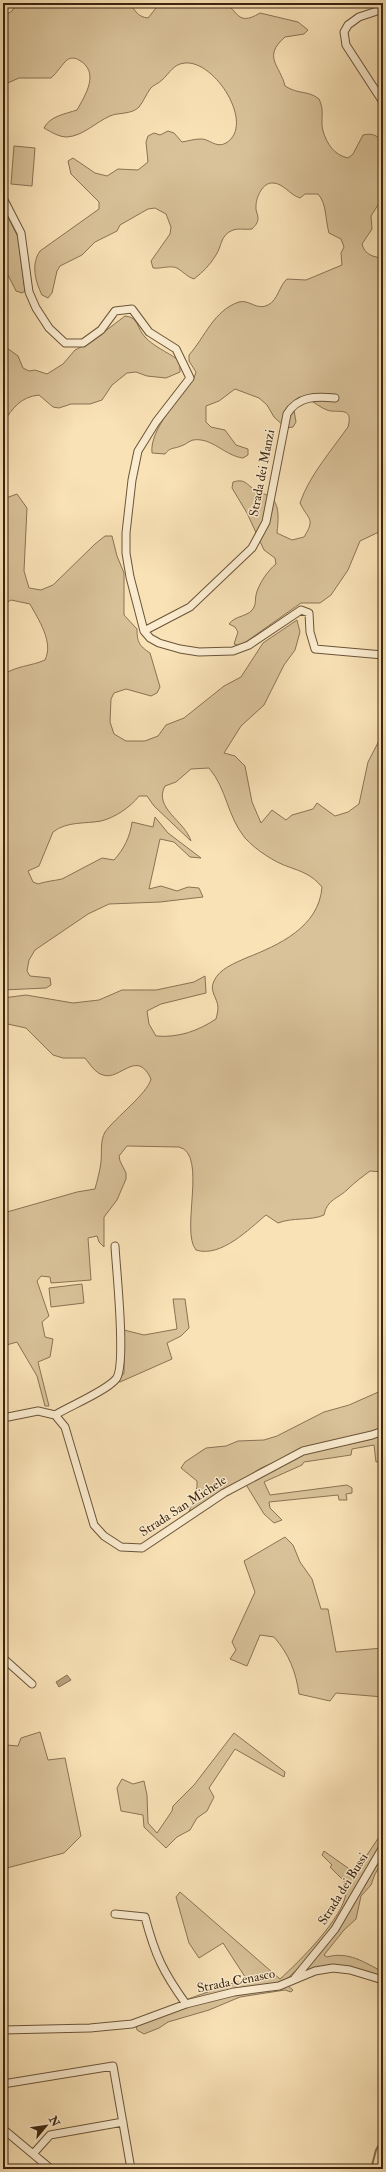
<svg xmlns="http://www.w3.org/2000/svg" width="386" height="2172" viewBox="0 0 386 2172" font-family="'IM FELL Double Pica',serif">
  <rect width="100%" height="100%" fill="#f9e2b6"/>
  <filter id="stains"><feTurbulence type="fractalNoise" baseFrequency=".005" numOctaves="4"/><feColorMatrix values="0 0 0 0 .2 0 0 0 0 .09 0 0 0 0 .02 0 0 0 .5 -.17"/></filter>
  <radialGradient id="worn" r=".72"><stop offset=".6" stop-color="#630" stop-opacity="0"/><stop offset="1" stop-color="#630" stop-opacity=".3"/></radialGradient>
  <path fill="#d9c299" stroke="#8a7354" d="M17,3H130C135,11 138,17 148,18L160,3C180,3 201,1 220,3C239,5 234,29 260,13L298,22L308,30L304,34L285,37C262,57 280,65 285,86C299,95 308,90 319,99C325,111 320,120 323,131C327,144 334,155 348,158L353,154L363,135C372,133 376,135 383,141V197L371,216L372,229L362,244C365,255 373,257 383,258V320L378,331L383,339V530L360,541L348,570L331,595L320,603H301L240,646L234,644L238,632L235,627L229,624C235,615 250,617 254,607C256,604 255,599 256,595C258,585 268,570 276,564L275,558L264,550L247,513L232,488L233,482C243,479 245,482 252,488C257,492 263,493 269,496C281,503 278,522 277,533L292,540L304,537C316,518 308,520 300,503C309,476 331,451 348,427C354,405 337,414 327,410C321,408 314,402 308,399L294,410L296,422L293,427L286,428L274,417L267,405L259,398L235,389L219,401L206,406V422L211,427L225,430L236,445L248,449V455L243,458C225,456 212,437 193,440C189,441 185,445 181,446C174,449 170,447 165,454L152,453C149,430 181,396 194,378L196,372L189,361V355C205,337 214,310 239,302C249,299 257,311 268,305C278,300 279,286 287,279L306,280L342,265L341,253L344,247L341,239L329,233C325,219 327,204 318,194H305L300,198C290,195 283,183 273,183C263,182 256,197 256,206C255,210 258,214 258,218C258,223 255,226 252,229C246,230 238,228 233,230C220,235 222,246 216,255C210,265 203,272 194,279C187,277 184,272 177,268C170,265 161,269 153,268L151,261L170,234L171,227L166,214L155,208L148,209L120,225L117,231L95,242L82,255L60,266L57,271L52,293L48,298L42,295C35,281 31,264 40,251L99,209V202L71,174L68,161L73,158L95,173L107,176L118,169L138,170L148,162L146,142L148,136L154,133L160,135L168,131L174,133L182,142C188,141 194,139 200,139C209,138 216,149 226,143C256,125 215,60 185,63C173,64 170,73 162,80C158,84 153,85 150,89C146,95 143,102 139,107C131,115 119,112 110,116C96,122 83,136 67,137C59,137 51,132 44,128C50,116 65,114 77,110C86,94 100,72 79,60C76,58 71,57 67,60C64,62 56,74 51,78H19L3,85V14L6,15L12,11Z
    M14,146L35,148L32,186L11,184Z
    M3,207L18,237L25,291L22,293L16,291L8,275L3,273Z
    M125,316C139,317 137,329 145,337C153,346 167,352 177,359L180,364V372L166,378L147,376L136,372L127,373L112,385L102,400L90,404H71L59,408L53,407L39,395C20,397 13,408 3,423V345L18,356L23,368L29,371L35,370L47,374L63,364L75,350L91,342Z
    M17,494L27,508L24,571L29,588L41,590L53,585L95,544L105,536H112L117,556L124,573V615L137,629C137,642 139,646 150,653L160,687L157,693L151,696L126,689L114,693L111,699L110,722L114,734L126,741H145L158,736L166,725L184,718L224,686L241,677L263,643L297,620L300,632L295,650L284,665L264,705L241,726L224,753L235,756L245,766L252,802L261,823L272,810L286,820L292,815L313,809L317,803L335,816L348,812L359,804L368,762L383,733V1172L370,1171C362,1177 355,1182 348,1189C338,1199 327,1199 324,1215C311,1221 293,1217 278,1223L266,1215C249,1229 221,1258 196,1250C180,1231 208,1154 179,1147L127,1146L119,1156L120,1161L126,1173V1179L117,1200L104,1217V1247L99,1242L97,1236L88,1238L91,1280L51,1283L50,1277L41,1276L37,1281L49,1316L42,1322L45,1337L53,1339L50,1357L38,1362L49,1406H45L37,1376L17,1342L3,1346V1215L7,1212L77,1192L95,1189C97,1181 100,1171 101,1162C102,1153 100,1141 105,1132C115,1118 148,1093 151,1079C137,1048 120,1081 103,1075C95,1073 90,1064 85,1058H63L53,1055L26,1028L3,1023V998L26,995L73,1003L99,1000L122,990H156L194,982L205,976L206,993L161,1004L147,1011L149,1024L156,1036C178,1038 198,1031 216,1019C217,1015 218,1011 218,1007C217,997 209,991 214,981C219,969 235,963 246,958C279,945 319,927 322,887C312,875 303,872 289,867C274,862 256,850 245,838C227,816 227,789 209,768L191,769L176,782L165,786C153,808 185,821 191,841L154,806L147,796H139C131,807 114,818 101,821C85,824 67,821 53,832L39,866L28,871L33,882L38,884C47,881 53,881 62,879L102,858L114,860C124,849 130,837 132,822L153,827L155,817L168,833L201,858L190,857L174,842L160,839L149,889L161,886L177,891L188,887L199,888L203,897L160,902L109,904L88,914L35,950L29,960L27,971L30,976L50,978L51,985L46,988L3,990L8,953H3V675C15,666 32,666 45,660C54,642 38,619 30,604L11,600L3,605V499Z
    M82,1284L84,1303L51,1307L49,1288Z
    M173,1299H185L189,1328L181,1336L167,1343L172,1359L120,1382L118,1381L124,1373V1330L144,1335L177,1329Z
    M383,1390V1429L311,1446L261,1468L189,1512L197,1487V1481L181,1468L185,1462L206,1448L226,1446L238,1441L264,1440L277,1436L324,1412L349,1405Z
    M383,1434V1461L376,1462L374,1445L352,1449L351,1455L304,1462L302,1465L264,1482L270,1495L347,1485L352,1488V1493L346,1494L347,1500H339L338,1495L269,1502L270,1508L282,1520L274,1523L264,1514L245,1483L304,1454L372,1439Z
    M285,1537L293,1545L300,1562L312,1579L321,1609H328L336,1652L383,1648V1697L336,1693L330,1701L299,1694C296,1672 289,1654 274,1637L260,1635L247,1666L230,1659L236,1650L232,1642L255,1592L244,1561Z
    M40,1732L48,1760L65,1758L81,1836L64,1853L3,1869V1737L6,1745L18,1746L21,1738Z
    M234,1733L285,1772L284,1777L235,1749L209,1788L214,1797L207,1811L197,1818L190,1830L177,1837L166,1848L144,1827L143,1815L121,1811L117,1788L122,1779L133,1784L144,1781L147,1795L148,1823L157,1833L172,1811L173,1806L194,1785Z
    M383,1831L382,1843L333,1927L304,1963L289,1977L279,1984L188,2002V1999L236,1982L249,1983L223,1943L199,1958L189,1943L176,1897L180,1892L280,1979C299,1962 343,1918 346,1893C346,1889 345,1884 344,1881L330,1867L332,1865L322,1855L324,1851L355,1873Z
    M383,1852V1861L375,1874L371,1885L361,1896L356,1919L344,1930L324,1955L327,1957C348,1951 364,1962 383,1972V1977L351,1967L304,1972L346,1917Z
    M288,1986L293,1990L291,1992L285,1990L240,1997L209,2010L168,2022L159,2028L144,2034L137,2030L136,2026C168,2014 201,1999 236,1994C253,1991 270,1990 288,1986Z"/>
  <path fill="#b8a17d" stroke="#866f51" d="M67,1675L71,1680L59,1687L56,1682Z"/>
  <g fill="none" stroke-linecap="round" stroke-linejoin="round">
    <path stroke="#866f51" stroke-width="2" d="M383,2064L379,2076L383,2092
      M371,2169L376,2150L383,2138"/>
    <g stroke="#6a5438" stroke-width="9">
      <path id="street" d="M383,9L359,17L348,25L344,32L346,45L383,102
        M3,198L21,233L29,292L36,308L49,328L65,343H83L101,330L115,311L132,309L149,332L176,349L190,378L156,422L138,451L132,480L126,533V553L130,577L144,631L150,638L159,643L180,649L199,652L233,651L249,645L301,610L309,613L310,632L315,649L383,655
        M144,631L190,607L252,548L266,522L287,414C298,396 316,396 335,398
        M55,1415C70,1406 106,1391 116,1379C127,1366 116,1268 115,1246
        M3,1418L38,1411L55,1415L65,1427L94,1525L104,1536L121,1547L142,1548L224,1493L303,1451L372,1435L383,1431
        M3,1658L32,1684
        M115,1914L145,1917C155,1955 163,1972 186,2004
        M295,1978L335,1929L383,1847
        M3,2030L90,2028L132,2024L186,2004L234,1992L279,1986L315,1971L333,1968L350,1970L383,1980
        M3,2084L113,2066L131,2169
        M3,2129L51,2169
        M33,2154L50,2135L123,2122"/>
    </g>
    <use href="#street" stroke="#fbecd0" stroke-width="7"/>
  </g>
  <g text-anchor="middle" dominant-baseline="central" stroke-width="3" stroke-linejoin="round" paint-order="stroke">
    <g font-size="13" fill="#3b240e" stroke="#fbecd0">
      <text transform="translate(262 473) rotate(-79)">Strada dei Manzi</text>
      <text transform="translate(183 1506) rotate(-33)">Strada San Michele</text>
      <text transform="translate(343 1889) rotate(-58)">Strada dei Bussi</text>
      <text transform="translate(236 1981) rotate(-11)">Strada Cenasco</text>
    </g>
  </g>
  <rect width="386" height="2172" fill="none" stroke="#f9e2b6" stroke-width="16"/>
  <rect x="4" y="4" width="378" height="2164" fill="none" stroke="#3b240e" stroke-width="2"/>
  <rect x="8" y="8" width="370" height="2156" fill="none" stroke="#3b240e"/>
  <g transform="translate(46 2126) rotate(61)" stroke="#fbecd0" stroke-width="3" paint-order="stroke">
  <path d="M0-3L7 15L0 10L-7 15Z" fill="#3b240e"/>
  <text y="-6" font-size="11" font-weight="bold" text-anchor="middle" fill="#3b240e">N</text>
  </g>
  <rect width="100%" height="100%" filter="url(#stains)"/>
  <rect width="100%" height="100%" fill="url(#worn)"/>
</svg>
